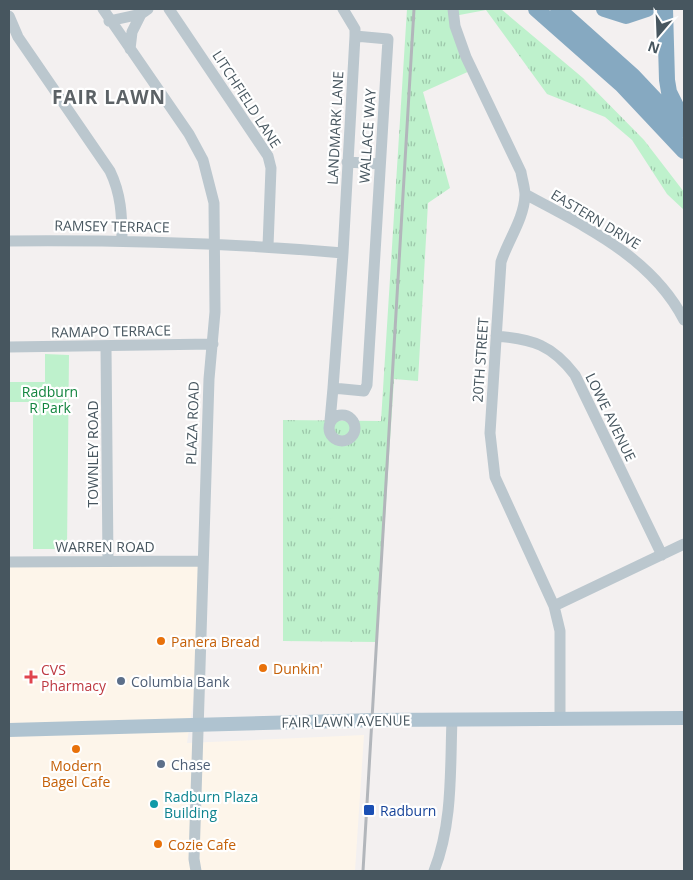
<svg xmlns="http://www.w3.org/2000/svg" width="693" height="880" viewBox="0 0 693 880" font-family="'Open Sans',sans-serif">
  <defs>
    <pattern id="grass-tufts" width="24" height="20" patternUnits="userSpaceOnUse" patternTransform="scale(1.25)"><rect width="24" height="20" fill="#bef1cc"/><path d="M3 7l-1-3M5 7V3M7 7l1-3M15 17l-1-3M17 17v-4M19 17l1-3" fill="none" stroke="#9cc6a9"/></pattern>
  </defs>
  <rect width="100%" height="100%" fill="#f3f0f0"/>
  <path fill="#fdf5ea" d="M202,561L201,650L187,743L364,735L355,871H9V562Z"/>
  <path fill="url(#grass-tufts)" d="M407,9H501L583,78L644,140L684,192V210L667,194L632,140L605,117L547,94L486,10L454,16L472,70L423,92L450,188L428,203L418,381L394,379L377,642L283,641V420L381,421Z"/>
  <path fill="#bef1cc" d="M45,354L69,355L67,549H33V402H9V382H45Z
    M312,500L334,501L332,519L310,517Z"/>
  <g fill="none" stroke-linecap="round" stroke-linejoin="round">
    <path stroke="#bbc7ce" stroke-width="11" d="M103,9L189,134L203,160L214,203L215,312L209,379L194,859L196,871
      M169,9L268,156L271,168L268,246
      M343,9L355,29V36L343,253L333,388L364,391L367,385L388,39L355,36
      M453,9L455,26L466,57L521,172C522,179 525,188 525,195C524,219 508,240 501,262L490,433L495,477L554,606L560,631V719
      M9,16L18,37L110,171C121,194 122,215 122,240
      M109,21L141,14L148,9
      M130,49L132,32L141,14
      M347,162L380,164
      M525,194C584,226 652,257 684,320
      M9,241C121,240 232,243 343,253
      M496,336C533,339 552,345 575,375L662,555
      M9,347L213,344
      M106,347L108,561
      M329 428a13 13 0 1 1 26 0a13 13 0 1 1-26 0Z
      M330,421L333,388
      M9,562L202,561
      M554,606L684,544
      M434,871C453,823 450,770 452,719"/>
    <path stroke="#afc3d0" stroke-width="14" d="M9,730L377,720L684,718"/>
    <path stroke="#86a9c1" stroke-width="16" d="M536,9L622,85L684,151
      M558,9L633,76L684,130
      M604,9L626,16L647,9
      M665,9L667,80L669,92L683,120"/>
    <path stroke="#b2b6bb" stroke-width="3" d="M363,871L414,9"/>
  </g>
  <g fill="#e8710a" stroke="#fff" stroke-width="2">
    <circle cx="161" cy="641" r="5"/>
    <circle cx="263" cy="668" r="5"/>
    <circle cx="76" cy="749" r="5"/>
    <circle cx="158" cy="844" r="5"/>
  </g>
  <path fill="#e0444e" stroke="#fff" stroke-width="2" d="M28.5 669.5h5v5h5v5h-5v5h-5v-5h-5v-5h5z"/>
  <g fill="#5c6f8a" stroke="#fff" stroke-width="2">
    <circle cx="121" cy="681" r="5"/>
    <circle cx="161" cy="764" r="5"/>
  </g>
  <circle fill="#0f9aa8" stroke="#fff" stroke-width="2" cx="154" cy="804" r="5"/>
  <rect fill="#1a4fb4" stroke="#fff" stroke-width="2" x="363" y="804" width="12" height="12" rx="2.5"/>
  <g text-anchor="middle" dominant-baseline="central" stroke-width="4.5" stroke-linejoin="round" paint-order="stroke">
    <g font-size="14" fill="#47565f" stroke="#fff">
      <text transform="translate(247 99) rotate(57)">LITCHFIELD LANE</text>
      <text transform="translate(335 128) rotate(-87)">LANDMARK LANE</text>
      <text transform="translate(367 136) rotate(-86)">WALLACE WAY</text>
      <text transform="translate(596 219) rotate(31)">EASTERN DRIVE</text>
      <text transform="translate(112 226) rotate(1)">RAMSEY TERRACE</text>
      <text transform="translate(111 331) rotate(-1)">RAMAPO TERRACE</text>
      <text transform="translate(480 360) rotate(-86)">20TH STREET</text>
      <text transform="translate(611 417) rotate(64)">LOWE AVENUE</text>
      <text transform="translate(192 423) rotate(-88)">PLAZA ROAD</text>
      <text transform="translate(92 454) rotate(-90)">TOWNLEY ROAD</text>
      <text x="105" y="546">WARREN ROAD</text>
      <text transform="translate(346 721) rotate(-1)">FAIR LAWN AVENUE</text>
    </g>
    <g font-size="14" fill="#13853f" stroke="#fff">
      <text x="50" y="391">Radburn<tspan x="50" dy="16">R Park</tspan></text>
    </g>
    <g font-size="14" fill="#c56008" stroke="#fff" text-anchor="start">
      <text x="171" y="641">Panera Bread</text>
      <text x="273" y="668">Dunkin'</text>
      <text x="76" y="765" text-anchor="middle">Modern<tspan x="76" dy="16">Bagel Cafe</tspan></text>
      <text x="168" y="844">Cozie Cafe</text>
    </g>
    <g font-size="14" fill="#be3a42" stroke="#fff" text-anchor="start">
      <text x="41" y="669">CVS<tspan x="41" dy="16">Pharmacy</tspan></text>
    </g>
    <g font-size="14" fill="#4e5e75" stroke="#fff" text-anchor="start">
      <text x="131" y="681">Columbia Bank</text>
      <text x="171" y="764">Chase</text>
    </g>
    <g font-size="14" fill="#0d838f" stroke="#fff" text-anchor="start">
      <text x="164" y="796">Radburn Plaza<tspan x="164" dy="16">Building</tspan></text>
    </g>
    <g font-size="14" fill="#164399" stroke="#fff" text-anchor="start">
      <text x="380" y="810">Radburn</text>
    </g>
    <g font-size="19" font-weight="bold" letter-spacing="1" fill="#5c6266" stroke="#fff">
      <text x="109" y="97">FAIR LAWN</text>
    </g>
  </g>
  <rect width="693" height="880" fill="none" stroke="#47565f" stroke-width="20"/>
  <g transform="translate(658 35) rotate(199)" stroke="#ffffff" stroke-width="4" paint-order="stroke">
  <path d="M0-4L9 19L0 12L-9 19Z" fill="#47565f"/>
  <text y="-8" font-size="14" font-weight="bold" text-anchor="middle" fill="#47565f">N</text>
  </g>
</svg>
